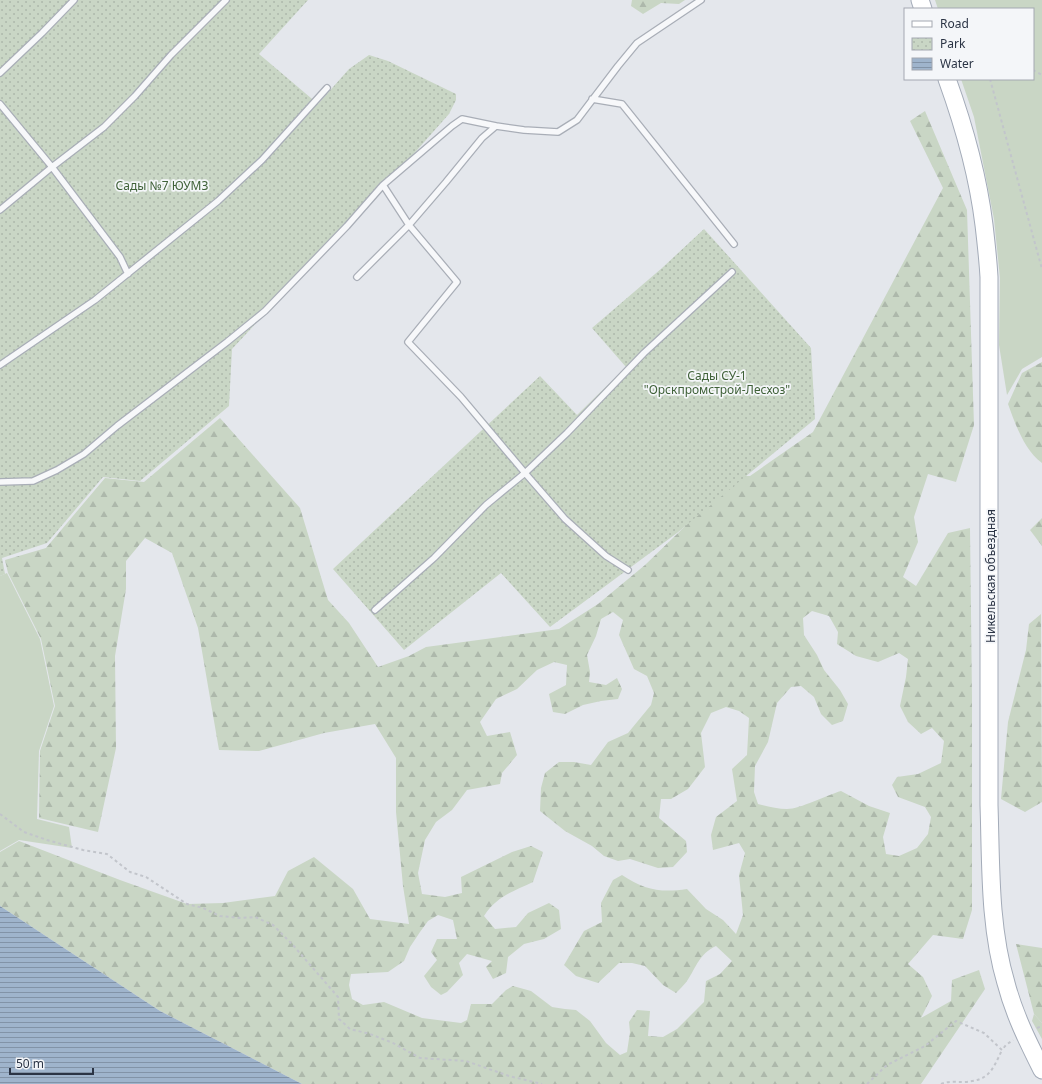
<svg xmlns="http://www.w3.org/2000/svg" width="1042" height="1084" viewBox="0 0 1042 1084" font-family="'Noto Sans',sans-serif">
  <defs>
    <pattern id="forest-firs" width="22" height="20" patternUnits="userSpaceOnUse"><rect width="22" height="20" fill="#c9d6c5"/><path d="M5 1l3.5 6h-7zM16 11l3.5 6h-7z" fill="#adb8ab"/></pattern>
    <pattern id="park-dots" width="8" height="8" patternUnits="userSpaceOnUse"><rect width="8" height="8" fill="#c9d6c5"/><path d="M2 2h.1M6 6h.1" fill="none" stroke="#adb8ab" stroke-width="1.8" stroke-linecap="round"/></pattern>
    <pattern id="water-rules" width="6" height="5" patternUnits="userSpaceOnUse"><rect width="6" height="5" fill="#9fb4cc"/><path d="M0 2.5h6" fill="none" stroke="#8293a7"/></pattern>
  </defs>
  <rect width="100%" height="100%" fill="#e4e7ec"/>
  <path fill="#c9d6c5" d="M935,0H1042V357L1022,369L1007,395L999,345L1000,278L994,219L974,117L961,79H1033V9H938Z
    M7,573L40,639L54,706L39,751L37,819L69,827L72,848L19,840L0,851V576Z
    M1034,1014L1042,1023V1039L1032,1021Z"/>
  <path fill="url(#forest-firs)" fill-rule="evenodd" d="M632,0H685L679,4L661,3L643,14L631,6Z
    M925,111L967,210L974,425L956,482L928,474L914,517L918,542L903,577L916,586L948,533L970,528L972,697V910L963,939L933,935L908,964L923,977L932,996L921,1018L951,1001L952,980L979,970L985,989L921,1084H302L160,1011L0,906V852L19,841L120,880L187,904L223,903L275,896L288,871L314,857L353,889L370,919L409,924L403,886L396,812V758L375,724L324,733L259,751L219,750L198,628L172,553L145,538L126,561V589L115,656L116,748L98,832L39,818L40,751L55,706L41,639L8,573L5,560L46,548L105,478L144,482L220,418L300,508L328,600L349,623L378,667L409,656L426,647L559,629L598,604L645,565L737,476H750L813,432L943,188L910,121ZM812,611L829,616L838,632L837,644L856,656L878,662L899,653L908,659L906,677L900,706L908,722L921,734L932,728L944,741L941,763L918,774L897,777L892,785L898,797L925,807L931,817L928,834L917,848L899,856L886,854L883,837L890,813L869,806L841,791C827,795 800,809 787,809C778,809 767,806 758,804L754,792L755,766L768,742L777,703L791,687L801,686L814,697L821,714L832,725L843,721L848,704L840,690L824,670L817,655L804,635L803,618ZM613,612L623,620L619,635L634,669L647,676L654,693L651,705L628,733L608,742L591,765L574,762H559L545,773L541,788L540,811L565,831L592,846L604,856L618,861L630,859L658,868L673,867L687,852L686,841L659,818L661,799H671L688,789L705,767L701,733L711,713L726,707L739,711L749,718L747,755L732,769L737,801L716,817L711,835L713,850L739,843L745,853L739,875L743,915L736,934L723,920L706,909L687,889C661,893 644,890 622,875L613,880L601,903L602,922L584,931L564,965L576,976L598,983L619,963H632L645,966L663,985L676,993C680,989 684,985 687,981C697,966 699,954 716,946L732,961L720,974L706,981L704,1002L677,1029L663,1037L648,1036L650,1011L637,1010L629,1022L630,1032L627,1052L620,1055L606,1043L590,1021L576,1010L565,1009L552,1007L531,991L513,986L506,990L492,1004H471L467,1020L461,1023L422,1018L384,1002L363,1005L352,999L349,985L351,974L388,972L404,961L410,947L420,932L428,921L438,915L453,920L457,939H437L431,952L437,960L424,976L431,987L441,995L447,992L463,975L459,963L467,954L492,961L486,967L493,979L506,973L508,957L524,944L544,939L561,929L559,910L549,903L528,913L516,927L495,929L484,916C497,896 512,892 533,882L543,852L531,846L512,852L461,877L462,893L445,897L422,894L418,873L425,840L436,822L452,810L467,790L500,784L502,773L517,755L510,732L487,736L480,722L496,699L517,689L537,670L554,662L567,665L566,685L549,694L553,712L565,714L583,705L601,701L618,699L622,689L617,678L606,685L589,682L590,672L587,655L596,636L601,619Z
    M1042,362V463C1024,450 1015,423 1008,404L1022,373Z
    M1042,518V546L1030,530Z
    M1041,614L1042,802L1025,812L1001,799L1008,722L1026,650L1029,624Z
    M1016,944L1042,948V1023L1034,1014Z"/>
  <path fill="url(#park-dots)" d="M0,0H308L259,54L318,104L349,69L369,55L388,61L456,94V100L449,114L402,167L232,349L229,406L140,481L103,477L47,543L2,558L5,574L0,576Z
    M704,229L811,348L815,419L677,533L550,627L501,573L404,650L333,569L540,376L577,415L626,367L592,328L662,268Z"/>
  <path fill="url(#water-rules)" d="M0,906L160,1011L302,1084H0Z"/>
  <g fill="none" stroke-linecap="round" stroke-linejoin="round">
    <g stroke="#a9aeb7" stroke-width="8">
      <path id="service" d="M0,73L42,33L74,0
        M592,99L622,104L734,244
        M0,104L52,167L120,257L128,274
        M383,185L409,225L457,282L408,342L461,397L525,473L565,519L606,556L628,570
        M0,210L52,167L104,127L135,96L171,55L226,0
        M357,277L409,225L446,182L482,138L496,126L524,130L558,132L577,120L618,66L637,43L701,0
        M0,365L95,300L218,201L262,160L327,88
        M0,482L33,481L57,470L84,454L117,426L227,342L265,311L347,226L383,185L452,126L462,119L496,126
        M375,610L434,558L486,505L525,473L567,433L644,353L732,272"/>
    </g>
    <g stroke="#a3abb8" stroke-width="19">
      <path id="primary" d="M920,0L923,9
        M947,79C964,126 978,176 984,225C986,242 988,260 989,277V805C991,864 989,926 1006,983C1014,1014 1028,1042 1042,1070"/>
    </g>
    <path stroke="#c2c5cb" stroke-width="2" stroke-dasharray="3 3" stroke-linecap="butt" d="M1033,70L1042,75
      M990,79L1042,269
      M0,814L24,832L47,840L83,850L107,854L130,872L146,877L187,904L203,908L220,916L241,918L255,917L273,925L292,944L338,997L339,1019L350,1029L370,1034L393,1043L420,1058L466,1061L509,1076L542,1084
      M1037,1028L1042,1026
      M867,1084L887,1065L925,1046L956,1021L984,1033L1002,1050L1006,1045L1013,1040
      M941,1084C948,1081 956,1082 963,1082C989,1081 992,1071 1002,1050"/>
    <use href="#service" stroke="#f7f8fa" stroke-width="5.5"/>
    <use href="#primary" stroke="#fff" stroke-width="17"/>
  </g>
  <g text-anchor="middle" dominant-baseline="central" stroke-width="3.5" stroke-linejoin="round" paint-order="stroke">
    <g font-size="12" fill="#3f6138" stroke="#f4f6f9">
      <text x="162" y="185">Сады №7 ЮУМЗ</text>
      <text x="717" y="375">Сады СУ-1<tspan x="717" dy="14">"Орскпромстрой-Лесхоз"</tspan></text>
    </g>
    <g font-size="12" fill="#2b3445" stroke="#f4f6f9">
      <text transform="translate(990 576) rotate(-90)">Никельская объездная</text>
    </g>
  </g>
  <rect x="904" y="8" width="130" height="72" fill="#f4f6f9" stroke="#a4a8b1"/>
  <rect x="912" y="21" width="20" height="6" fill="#ffffff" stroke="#a4a8b1"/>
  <text x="940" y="28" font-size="12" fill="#2b3445">Road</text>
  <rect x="912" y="38" width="20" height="12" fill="url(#park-dots)" stroke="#a4a8b1"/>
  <text x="940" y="48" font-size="12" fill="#2b3445">Park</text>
  <rect x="912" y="58" width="20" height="12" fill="url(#water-rules)" stroke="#a4a8b1"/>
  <text x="940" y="68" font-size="12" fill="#2b3445">Water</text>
  <path d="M10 1068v6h83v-6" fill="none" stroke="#2b3445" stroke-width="2"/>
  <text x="16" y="1068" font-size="12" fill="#2b3445" stroke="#f4f6f9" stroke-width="3" paint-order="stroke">50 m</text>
</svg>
